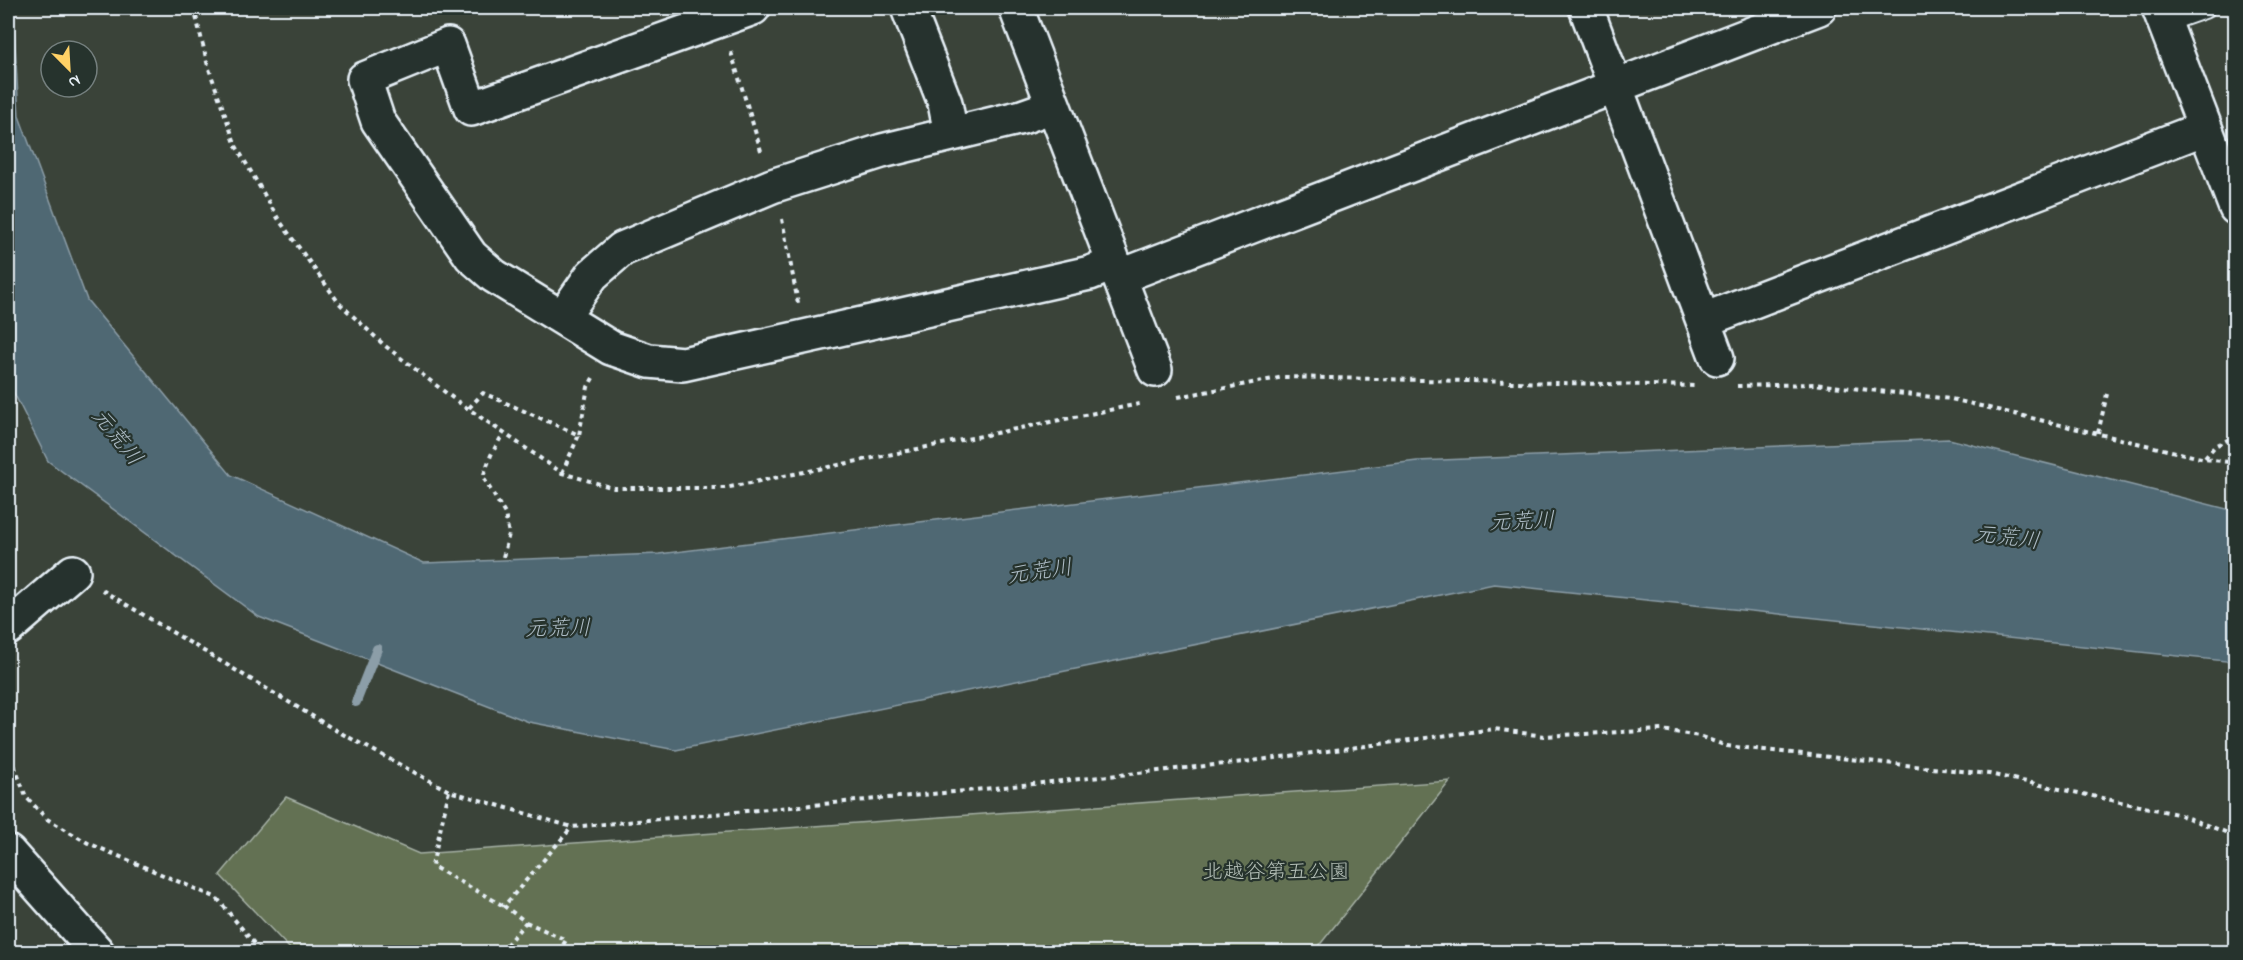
<svg xmlns="http://www.w3.org/2000/svg" width="2243" height="960" viewBox="0 0 2243 960" font-family="'Indie Flower','Klee One',sans-serif">
  <rect width="100%" height="100%" fill="#3a4339"/>
  <filter id="ink" filterUnits="userSpaceOnUse"><feTurbulence type="fractalNoise" baseFrequency=".0167" numOctaves="2"/><feDisplacementMap in="SourceGraphic" scale="12" xChannelSelector="R" yChannelSelector="G"/><feConvolveMatrix kernelMatrix="1 2 1 2 8 2 1 2 1" color-interpolation-filters="sRGB"/></filter>
  <g filter="url(#ink)">
    <path fill="#637153" stroke="#a6b1a6" stroke-width="1.5" d="M1450,781L1314,952H293L220,875L286,797L419,854Z"/>
    <path fill="#4f6773" stroke="#8c9ea8" stroke-width="1.5" d="M8,8H13L19,116L87,300L231,475L424,563L659,554L1417,461L1949,439L2235,511V662L1494,584L676,750L529,722L259,617L48,461L8,381Z"/>
    <g fill="none" stroke-linecap="round" stroke-linejoin="round">
      <path stroke="#8c9ea8" stroke-width="10" d="M356,702L377,649"/>
      <g stroke="#e8f1f8" stroke-width="24">
        <path id="service" d="M2164,22L2204,8"/>
      </g>
      <g stroke="#e8f1f8" stroke-width="38">
        <path id="minor" d="M753,8L471,109L448,45L364,79L378,121L471,256L494,276L611,348L649,361L683,364L1090,273L1113,264
          M908,8L945,103L951,134
          M1016,8L1155,370
          M1586,8L1717,358
          M2159,8L2236,208
          M1119,277L1819,8
          M562,318L592,275L622,249L772,186L882,151L1022,117L1053,106
          M1704,320L2205,128
          M8,628L73,572"/>
      </g>
      <g stroke="#e8f1f8" stroke-width="38">
        <path id="secondary" d="M8,852L97,952"/>
      </g>
      <path stroke="#e8f1f8" stroke-width="4" stroke-dasharray="4.5 4.5" stroke-linecap="butt" d="M194,8L208,66L236,146L279,220L339,303L384,345L454,399L562,473L614,488H725L1144,403
        M731,52L762,154
        M782,219L798,303
        M1737,386L1814,384L1951,399L2205,459L2236,463
        M1178,397L1284,377L1697,386
        M469,408L483,393L579,435L588,387L593,378
        M2098,433L2107,394
        M2205,458L2215,446L2236,436
        M562,473L579,435
        M503,557L509,534L505,514L483,477L491,455L504,432
        M102,590L337,731L449,791L572,827L965,791L1244,762L1494,729L1544,736L1662,730L1699,736L1727,746L1989,774L2177,814L2236,836
        M8,749L26,797L47,819L88,843L217,898L261,952
        M449,791L432,866L504,906
        M526,922L566,940L559,952
        M500,952L526,922L504,906L572,827"/>
      <use href="#service" stroke="#26332d" stroke-width="20"/>
      <use href="#minor" stroke="#26332d" stroke-width="33"/>
      <use href="#secondary" stroke="#26332d" stroke-width="33"/>
    </g>
  </g>
  <g text-anchor="middle" dominant-baseline="central" stroke-width="4.5" stroke-linejoin="round" paint-order="stroke">
    <g font-size="21" fill="#b3beb6" stroke="#26332d">
      <text x="1276" y="873">北越谷第五公園</text>
    </g>
    <g font-size="22" font-style="italic" fill="#abbac3" stroke="#26332d">
      <text transform="translate(116 438) rotate(51)">元荒川</text>
      <text transform="translate(1522 523) rotate(-2)">元荒川</text>
      <text transform="translate(2007 539) rotate(7)">元荒川</text>
      <text transform="translate(1040 573) rotate(-8)">元荒川</text>
      <text transform="translate(558 630) rotate(-1)">元荒川</text>
    </g>
  </g>
  <rect width="2243" height="960" fill="none" stroke="#26332d" stroke-width="30"/>
  <rect x="15" y="15" width="2213" height="930" fill="none" stroke="#e8f1f8" stroke-width="2" filter="url(#ink)"/>
  <g transform="translate(69 69) rotate(156)"><circle r="28" fill="#26332d" stroke="#747f7e" stroke-width="1.5"/>
  <path d="M0-4.5L10 22L0 15L-10 22Z" fill="#ffd166"/>
  <text y="-9" font-size="16" font-weight="bold" text-anchor="middle" fill="#e8f1f8">N</text>
  </g>
</svg>
